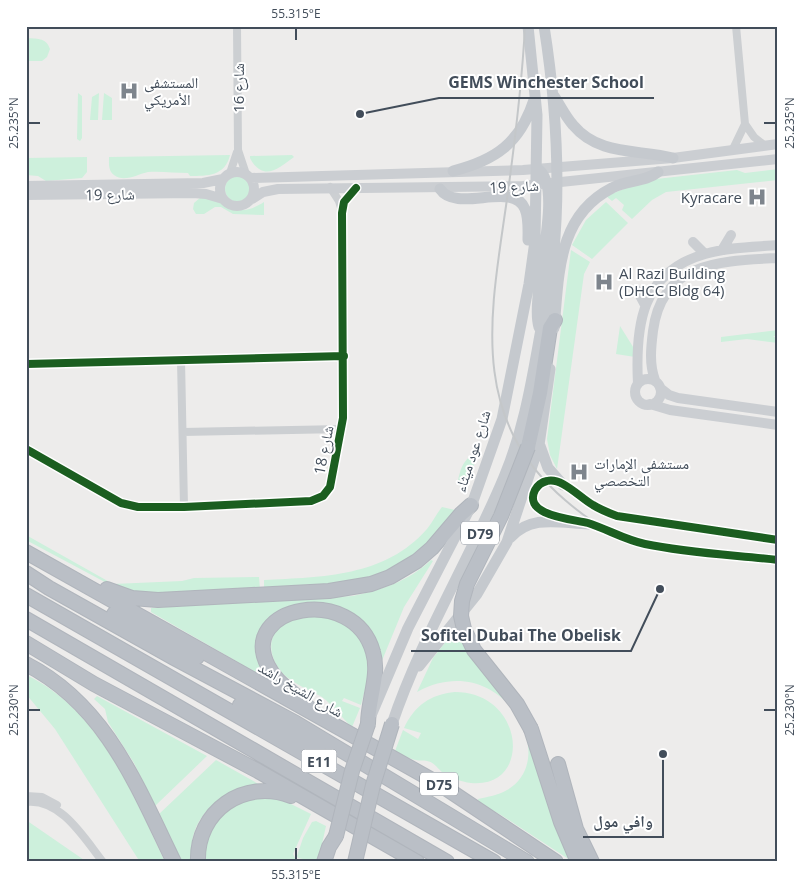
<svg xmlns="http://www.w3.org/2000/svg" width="804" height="888" viewBox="0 0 804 888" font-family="'Open Sans','Noto Naskh Arabic',sans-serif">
  <rect width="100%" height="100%" fill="#edeceb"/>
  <path fill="#cdf0dc" d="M26,38C36,39 46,37 50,49L47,57L42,61H26Z
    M78,93L82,96V138L80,141L77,139Z
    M99,93L98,120H90L92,97Z
    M104,93L112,98V120H102Z
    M230,155C225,176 208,176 190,176L188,173C175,173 161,171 148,172C138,174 124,183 114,175C108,171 109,163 109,157Z
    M292,155L294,157C279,168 263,183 250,158V156Z
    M87,157V172L82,178L46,181L38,176L26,175V158Z
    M778,169V180L666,192L652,200L632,219L622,210L624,205L616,198L612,201L606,196L647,180L737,170L745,173Z
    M225 189a13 13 0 1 1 26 0a13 13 0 1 1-26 0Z
    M201,197C230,201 234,221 264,202V215L233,214L221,207H215L204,214H196L193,209L194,203Z
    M606,202L628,223L592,259L572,245L586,220Z
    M571,250L590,262L584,274L557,469L550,455L547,439Z
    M620,326L635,350V357L616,354Z
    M778,330V336H773L778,339V343L747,339L721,342V337Z
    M480,450L469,478L460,486L458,481C461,465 465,458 480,450Z
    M442,507L455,510C450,523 438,534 428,543C379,588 327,584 264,588V580C322,577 385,577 427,529C433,522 436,514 442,507Z
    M26,535L113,584L182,581L194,578L259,577L260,589L150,595L116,588L26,540Z
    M431,560L433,561L404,607L381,663C368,577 238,588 260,669L255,672L151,612V608L353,596C381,590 409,581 431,560Z
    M307,615C315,616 323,616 331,618C352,622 368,646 369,667C369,680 364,692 361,705L344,698L342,701L360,708L352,727C342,718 333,705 322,697C311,691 299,686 288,678C271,665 262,637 285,623C292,620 300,618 307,615Z
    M459,625L518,709L570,860L501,815L479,803L478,799C487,797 499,795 507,790C563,758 501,646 417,692L433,658Z
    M26,675C99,709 133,794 165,862H140L55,729L26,694Z
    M455,692C525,692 533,789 471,783C461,782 450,777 442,772C437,768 434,762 427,761C424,760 419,761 416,760C409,759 401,754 395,751L403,730L418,739L421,733L404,728C414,706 431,694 455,692Z
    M97,696L207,756L155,806L134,763L108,722L105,709L94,699Z
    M216,760L262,786C221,790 186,816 192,862H181L158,815Z
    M269,797L287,802L311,814L293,854L297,862H205C205,855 204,845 207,838C218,809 240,799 269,797Z
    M26,820L87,862H26Z
    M316,821L326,826L318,862L298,858L297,856L303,838L312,822Z"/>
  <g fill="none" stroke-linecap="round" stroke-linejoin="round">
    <g stroke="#b0b5bc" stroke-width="16">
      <path id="highway" d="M528,447L540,393L550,328L555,320
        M26,552L441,785L556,862
        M26,573L49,588L174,658L296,723L527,862
        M107,589L132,598L158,600L329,591L371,584L390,577L417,561L432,548L461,514L471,505
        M26,595L494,862
        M114,614L197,657
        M26,619L447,862
        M26,643L94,684L258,771L417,862
        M26,664C106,705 137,786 174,862
        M240,705L318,747
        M308,707C295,693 276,683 268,666C237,606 354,583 373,652C380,675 368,700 368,724
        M531,729L561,822L578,862
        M558,764L576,829L592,862
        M198,862C196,811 244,778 291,796
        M324,862L329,847L336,836"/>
    </g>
    <path stroke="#cccfd2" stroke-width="8" d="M237,26L238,150L246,174
      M736,26L745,124L754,137L764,145
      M733,149L745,124
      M230,173L237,152
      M330,187L339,201L342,211
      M181,360L184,507
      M26,364L344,356
      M183,432L342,429
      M26,449L121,503L138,507H184L311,501L323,496L330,487L343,418L342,213L344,202L356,188
      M26,796L42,797L57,805
      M26,802C61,798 84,838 103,862"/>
    <path stroke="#cbced2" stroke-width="10" d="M220 189a17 17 0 1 1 34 0a17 17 0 1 1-34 0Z
      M251,178L523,170L673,158L778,144
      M26,186L203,183L223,179
      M26,195L193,193L206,194L223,199
      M252,199L263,192L278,189L523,186L778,159
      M693,242L705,254
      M722,250L731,235
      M637,290L645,305
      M635 392a13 13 0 1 1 26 0a13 13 0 1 1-26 0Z
      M655,380C649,364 651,347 653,331C662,261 721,261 778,258
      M638,384C635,326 641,272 705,254C728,247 754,247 778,245
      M660,388L669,395L678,398L778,412
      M650,404L670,410L778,425
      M778,540L617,516C609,513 601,510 593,505C580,498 562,477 547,481C542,482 538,485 535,490C522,516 573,519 588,523C607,529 625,540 645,544C688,553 734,555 778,560"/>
    <path stroke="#c5c9ce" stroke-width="11" d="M554,96C560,105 565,116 573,125C599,156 637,149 673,158
      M538,169C566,188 529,295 539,327
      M453,171C496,160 520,143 534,100
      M440,189C457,214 513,180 525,209C529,218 528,230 528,240
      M554,328C559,275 557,216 612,188C626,180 646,182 658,172
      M540,446L548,468L563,485
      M510,538C531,514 560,523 589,524
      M419,666L477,594L507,542L539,445L550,369
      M372,713L408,628L472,504L502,419L529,284L535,241L537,115L528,26
      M392,724C421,638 469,561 504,477C522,434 530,391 538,346C543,317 550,289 553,260C561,183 556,102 544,26"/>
    <use href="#highway" stroke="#babfc6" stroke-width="14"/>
    <path stroke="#c4c7c9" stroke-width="2" d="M525,26C522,84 515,141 507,199C491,312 467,416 565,500C587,519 611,536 639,544C684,557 731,556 778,558"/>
    <g stroke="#b0b5bc" stroke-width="16" stroke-linecap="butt">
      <path id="highway-bridge" d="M528,447L501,516L467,584L462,601L461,616L464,629L474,650L517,704L531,729
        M336,836L352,771L368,724
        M355,862L373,785L392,724"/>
    </g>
    <use href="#highway-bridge" stroke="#babfc6" stroke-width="14"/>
    <g stroke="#fff" stroke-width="11">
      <path id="cycleway" d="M26,364L344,356
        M26,449L121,503L138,507H184L311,501L323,496L330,487L343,418L342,213L344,202L356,188
        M778,540L617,516C609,513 601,510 593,505C580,498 562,477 547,481C542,482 538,485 535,490C522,516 573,519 588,523C607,529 625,540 645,544C688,553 734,555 778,560"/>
    </g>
    <use href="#cycleway" stroke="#1b5e20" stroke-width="8"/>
  </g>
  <path fill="none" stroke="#424d5a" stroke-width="2" d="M296,28V40M28,123H40M764,123H776M28,710H40M764,710H776M296,848V860"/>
  <defs>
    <g id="hospital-bare" transform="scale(1.5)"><path d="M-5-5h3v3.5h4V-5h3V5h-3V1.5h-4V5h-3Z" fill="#7e858d" stroke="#fff" stroke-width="2.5" paint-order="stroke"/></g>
  </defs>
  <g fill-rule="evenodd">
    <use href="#hospital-bare" x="129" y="91"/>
    <use href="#hospital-bare" x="757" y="197"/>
    <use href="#hospital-bare" x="604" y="282"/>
    <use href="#hospital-bare" x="579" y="472"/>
  </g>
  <g text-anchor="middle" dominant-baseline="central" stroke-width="4" stroke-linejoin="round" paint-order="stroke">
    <g fill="#fff" stroke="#7b828c" stroke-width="1">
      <rect x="461" y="521.5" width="38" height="23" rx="4"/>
      <rect x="301.5" y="749.5" width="35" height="23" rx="4"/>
      <rect x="420" y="772.5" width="38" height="23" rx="4"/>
    </g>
    <g font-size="14" font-weight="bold" fill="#424d5a">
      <text x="480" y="533">D79</text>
      <text x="319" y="761">E11</text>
      <text x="439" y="784">D75</text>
    </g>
    <g font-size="15" fill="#424d5a" stroke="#fff" text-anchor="start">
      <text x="144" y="82">المستشفى<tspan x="144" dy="17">الأمريكي</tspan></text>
      <text x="742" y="197" text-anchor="end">Kyracare</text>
      <text x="619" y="273">Al Razi Building<tspan x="619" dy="17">(DHCC Bldg 64)</tspan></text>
      <text x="594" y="463">مستشفى الإمارات<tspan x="594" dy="17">التخصصي</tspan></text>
    </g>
    <g font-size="15" fill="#424d5a" stroke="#fff">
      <text transform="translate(238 88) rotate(-90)">شارع 16</text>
      <text transform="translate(514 186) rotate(-3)">شارع 19</text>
      <text transform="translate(110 194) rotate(-1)">شارع 19</text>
      <text transform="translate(323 450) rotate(-79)">شارع 18</text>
      <text transform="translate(472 451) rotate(-72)">شارع عود ميثاء</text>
      <text transform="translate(301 689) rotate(30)">شارع الشيخ راشد</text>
    </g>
  </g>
  <path fill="none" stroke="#424d5a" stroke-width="2" d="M360 114L439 98H654M660 589L631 651H411M663 754L663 837H583"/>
  <g fill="#424d5a" stroke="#fff" stroke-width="2">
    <circle cx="360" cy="114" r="5"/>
    <circle cx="660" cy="589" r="5"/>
    <circle cx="663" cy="754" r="5"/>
  </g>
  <g font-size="16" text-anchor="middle" font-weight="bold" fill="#424d5a" stroke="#fff" stroke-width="4" stroke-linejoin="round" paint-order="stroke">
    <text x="546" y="88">GEMS Winchester School</text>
    <text x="521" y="641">Sofitel Dubai The Obelisk</text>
    <text x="623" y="827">وافي مول</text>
  </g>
  <rect width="804" height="888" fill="none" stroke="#ffffff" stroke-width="55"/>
  <rect x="28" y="28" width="748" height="832" fill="none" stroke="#424d5a" stroke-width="2"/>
  <g font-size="12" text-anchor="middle" fill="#424d5a">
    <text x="296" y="18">55.315°E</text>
    <text transform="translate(14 123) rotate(-90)" y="4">25.235°N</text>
    <text transform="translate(790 123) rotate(-90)" y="4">25.235°N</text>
    <text transform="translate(14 710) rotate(-90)" y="4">25.230°N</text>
    <text transform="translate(790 710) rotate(-90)" y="4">25.230°N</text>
    <text x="296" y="879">55.315°E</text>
  </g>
</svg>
